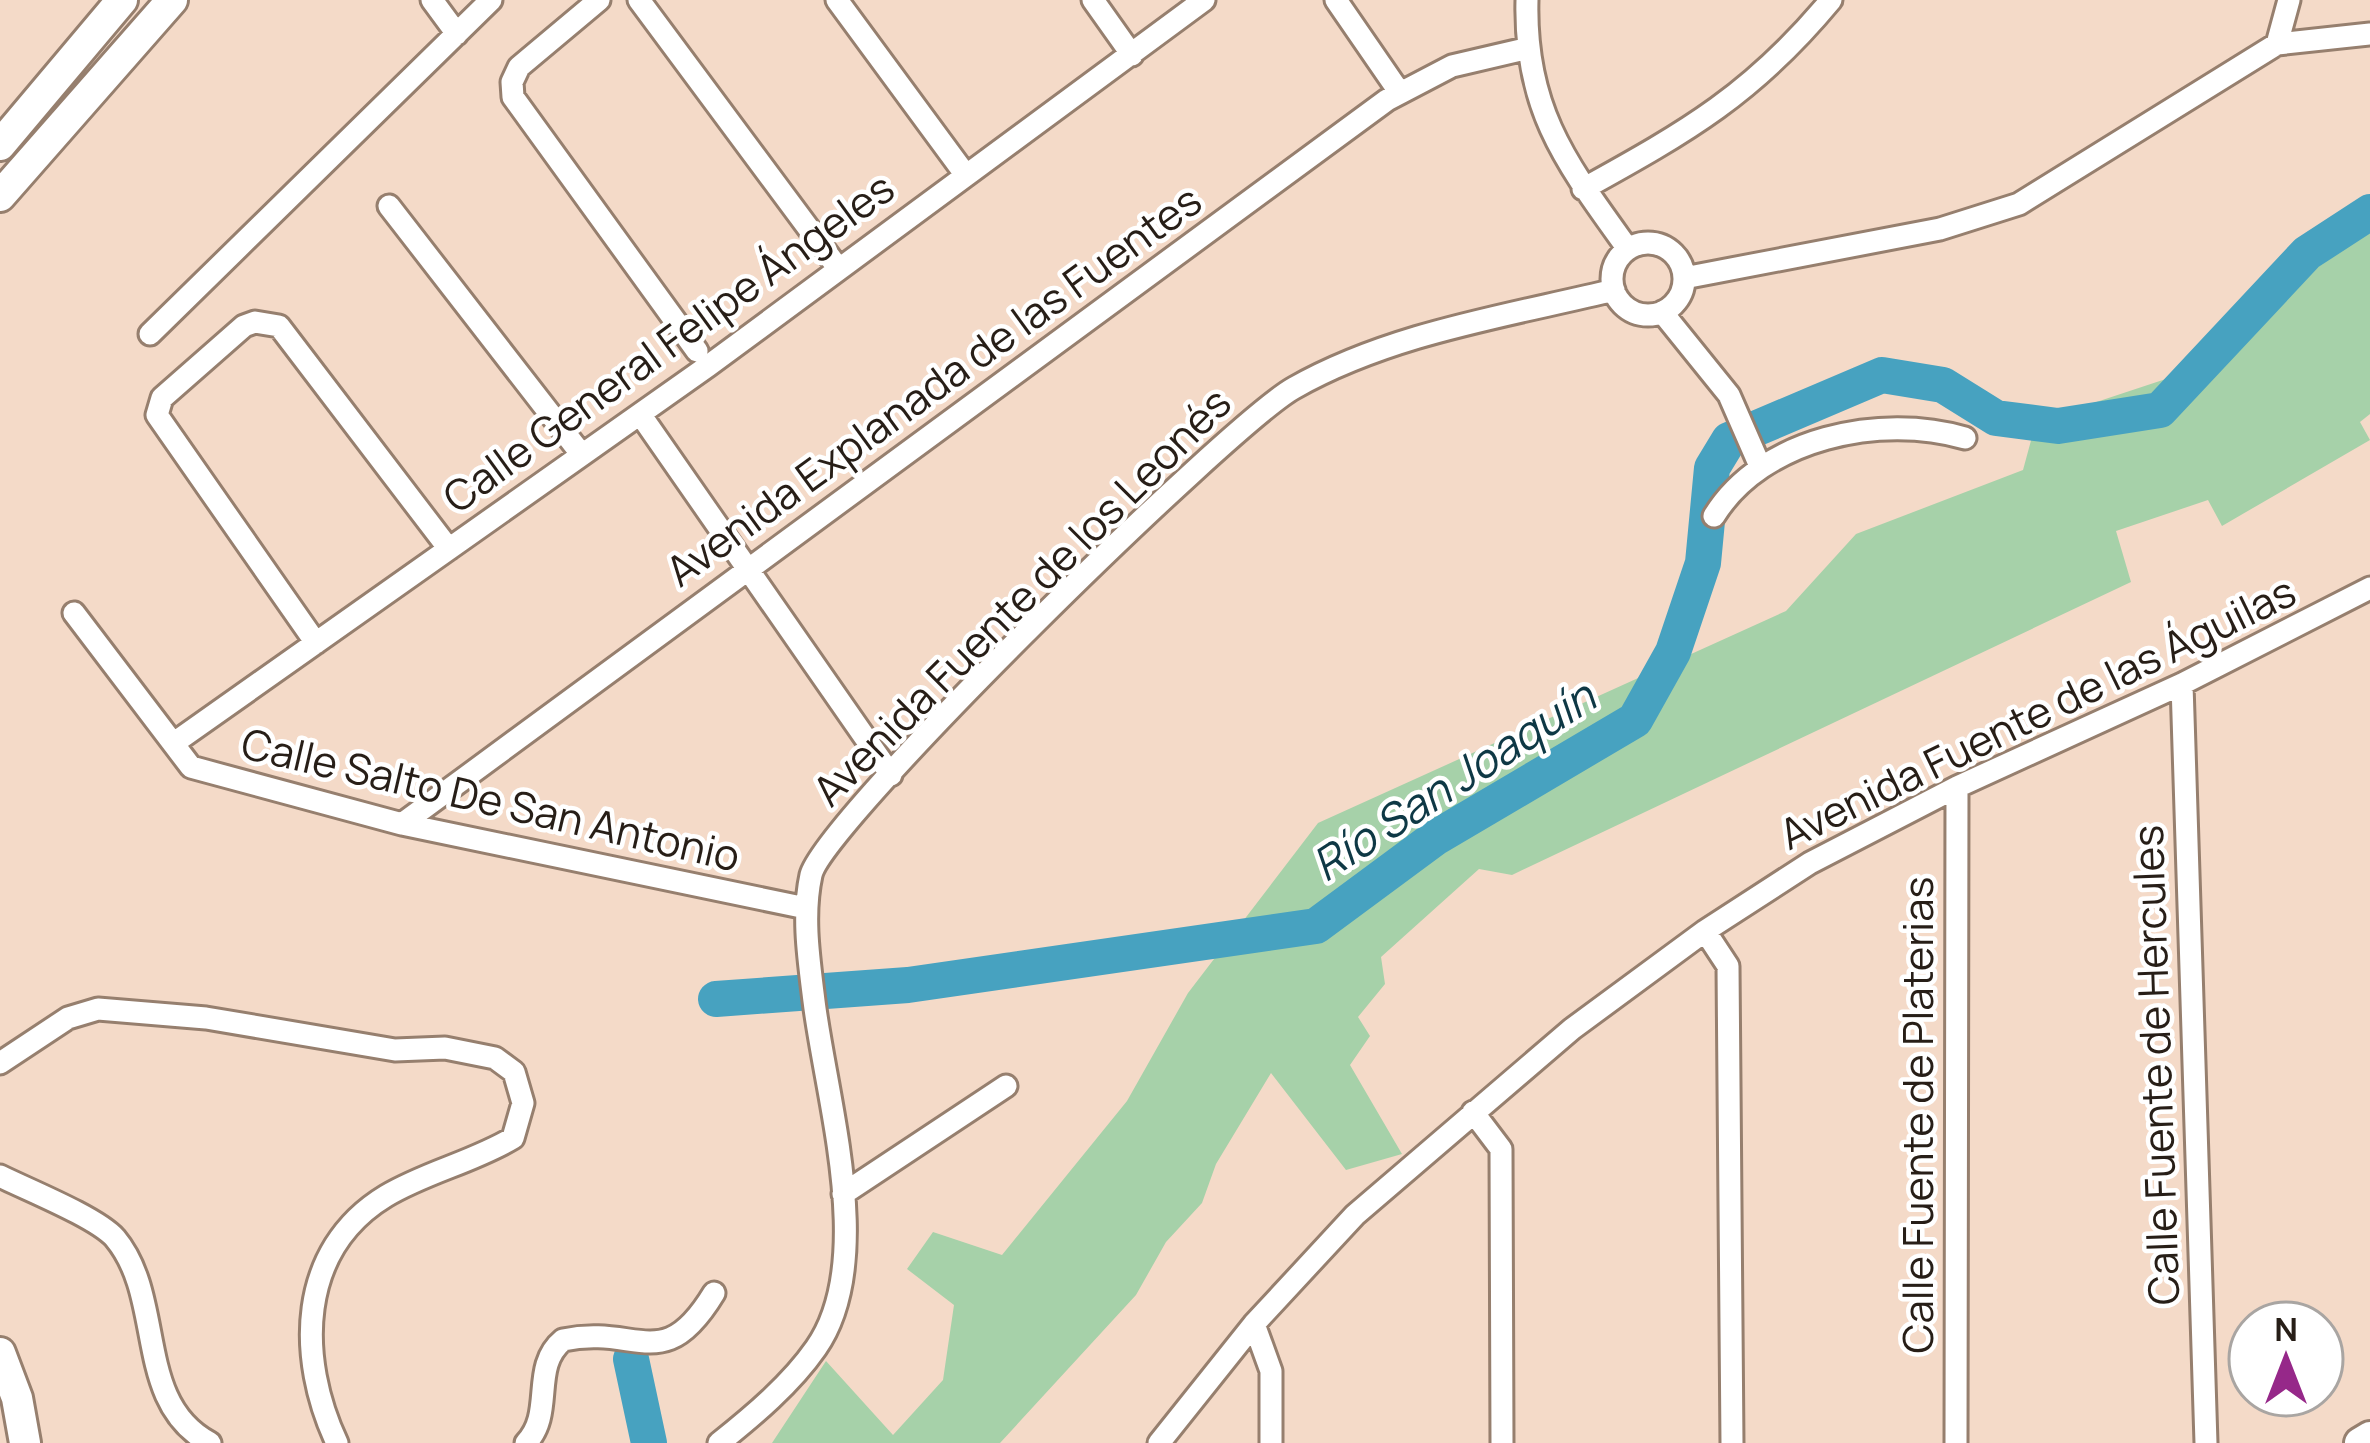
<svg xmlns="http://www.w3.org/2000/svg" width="2370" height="1443" viewBox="0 0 2370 1443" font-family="Manrope,sans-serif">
  <rect width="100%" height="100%" fill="#f4dac8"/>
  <path fill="#a6d1a9" d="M2370,208V414L2360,422L2370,440L2222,526L2208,500L2116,531L2131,582L1512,875L1479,869L1381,957L1385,984L1358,1017L1370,1036L1350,1065L1402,1154L1346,1170L1271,1073L1216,1164L1202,1203L1166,1242L1136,1295L1000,1443H772L826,1361L893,1435L943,1380L954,1305L907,1269L933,1232L1002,1255L1127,1101L1188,993L1318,823L1786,611L1856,534L2023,470L2036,422L2193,370L2306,247Z"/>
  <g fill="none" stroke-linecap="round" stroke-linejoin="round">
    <path stroke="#47a2c0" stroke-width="36" d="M716,999L908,985L1316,926L1435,838L1635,720L1673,652L1703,563L1712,468L1729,440L1882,375L1943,385L1996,418L2058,426L2160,410L2307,253L2370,212
      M631,1359L649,1443"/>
    <g stroke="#967f6e" stroke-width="27">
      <path id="minor" d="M432,0L457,34
        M599,0L519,67L512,82L513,97L697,351
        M639,0L838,268
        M837,0L965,174
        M1093,0L1132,55
        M1336,0L1400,93
        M1527,0C1524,110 1567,164 1628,249
        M2277,44L2289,0
        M1583,189C1688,131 1753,94 1831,0
        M389,206L582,455
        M1612 279a36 36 0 1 1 72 0a36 36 0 1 1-72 0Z
        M1684,278L1940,229L2019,204L2277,44L2370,34
        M1662,312L1729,395L1760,466
        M150,334L491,0
        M640,414L891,775
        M1714,516C1762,438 1881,413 1965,438
        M74,613L191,767L402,824L806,908
        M316,643L157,415L162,398L244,326L255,322L279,326L449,549
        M2182,684L2206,1443
        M174,743L708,366L1204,0
        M402,824L1387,100L1452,66L1529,48
        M1705,931L1728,966L1732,1443
        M0,1063L68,1018L98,1009L206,1018L395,1050L445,1048L495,1058L514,1072L523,1103L513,1138C473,1162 426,1172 386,1196C297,1250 297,1358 337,1443
        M1473,1112L1501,1149L1502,1443
        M0,1176C28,1190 96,1217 115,1238C166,1299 133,1402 210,1443
        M843,1194L1006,1086
        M1254,1324L1271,1371V1443
        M526,1443C555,1413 530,1367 563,1340C638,1324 663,1377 714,1293
        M719,1443C753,1416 791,1384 816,1348C877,1261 826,1099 814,1001C809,960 802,916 811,875C823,822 1231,423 1294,388C1391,333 1507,316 1614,290
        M1159,1443L1254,1324L1355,1215L1572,1029L1705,931L1810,863L1957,787L2182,684L2370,588
        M1956,1443L1957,787"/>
    </g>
    <g stroke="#967f6e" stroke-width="36">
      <path id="secondary" d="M0,145L122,0
        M0,196L172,0
        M0,1353L17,1398L25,1443
        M2360,1443L2370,1437"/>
    </g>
    <use href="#minor" stroke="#fff" stroke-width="21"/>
    <use href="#secondary" stroke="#fff" stroke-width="30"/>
  </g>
  <g text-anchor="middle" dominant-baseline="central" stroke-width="9" stroke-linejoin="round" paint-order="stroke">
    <g font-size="42" fill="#271e17" stroke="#fff">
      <text transform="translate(668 342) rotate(-36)">Calle General Felipe Ángeles</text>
      <text transform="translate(933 385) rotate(-36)">Avenida Explanada de las Fuentes</text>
      <text transform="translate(1021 596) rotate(-45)">Avenida Fuente de los Leonés</text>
      <text transform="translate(2037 712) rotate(-26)">Avenida Fuente de las Águilas</text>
      <text transform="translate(491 799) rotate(13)">Calle Salto De San Antonio</text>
      <text transform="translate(2155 1065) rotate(-92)">Calle Fuente de Hercules</text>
      <text transform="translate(1917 1115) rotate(-90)">Calle Fuente de Platerias</text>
    </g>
    <g font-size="45" font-style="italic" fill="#0e3845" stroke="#fff">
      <text transform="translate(1453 780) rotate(-33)">Río San Joaquín</text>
    </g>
  </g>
  <g transform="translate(2286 1359)"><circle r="57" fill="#ffffff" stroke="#a9a5a2" stroke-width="3"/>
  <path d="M0-9L21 45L0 30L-21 45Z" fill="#962889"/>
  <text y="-18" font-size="33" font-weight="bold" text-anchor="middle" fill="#271e17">N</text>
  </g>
</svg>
